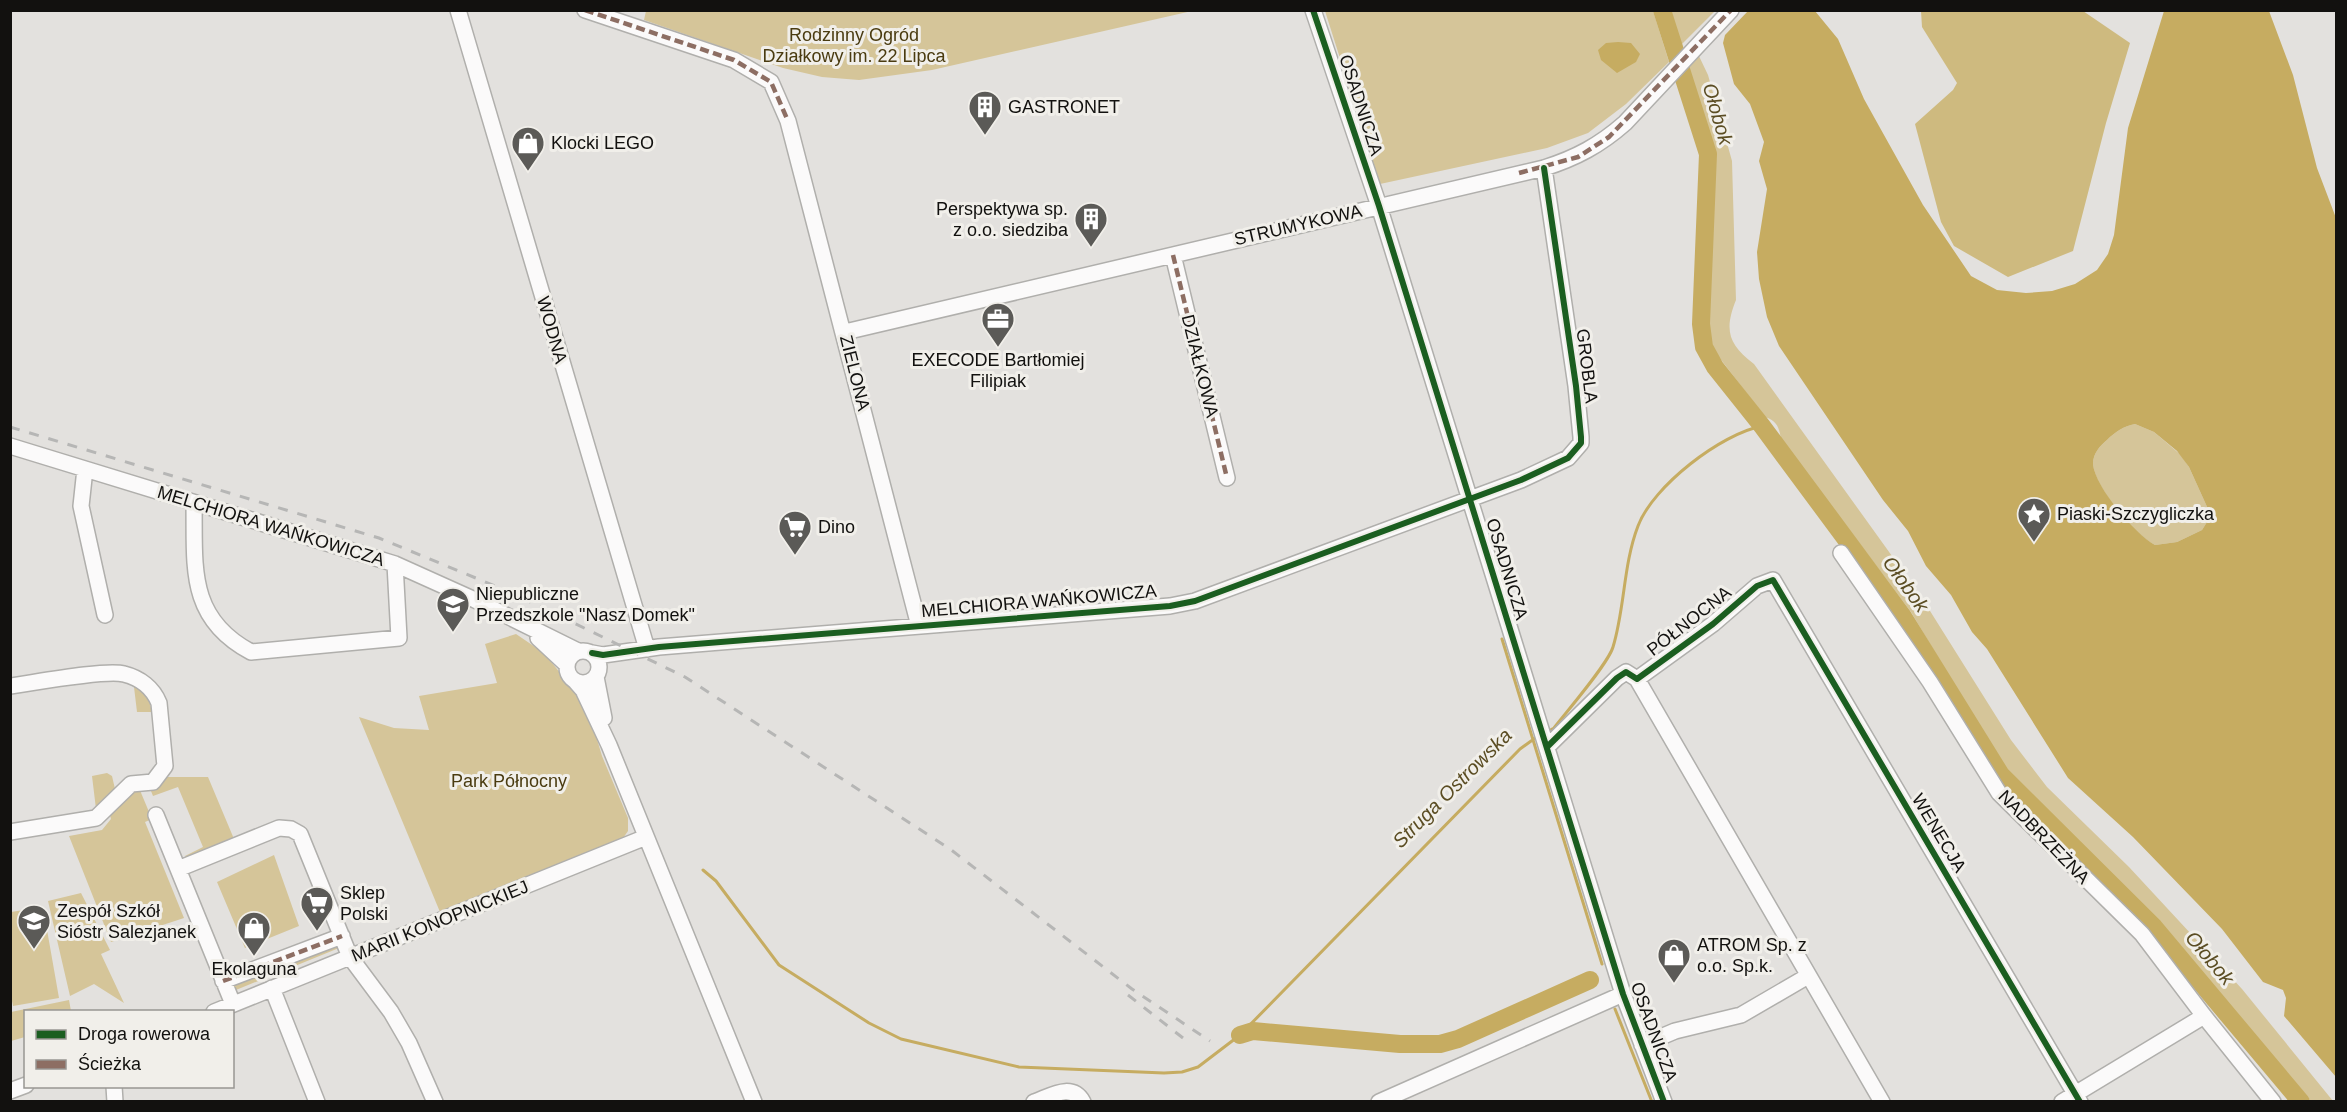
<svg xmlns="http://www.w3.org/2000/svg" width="2347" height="1112" viewBox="0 0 2347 1112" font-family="Helvetica,sans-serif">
  <rect width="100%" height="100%" fill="#e3e1de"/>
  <path fill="#d5c599" d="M1671,10H1715V11L1681,45Z
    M646,11V10L1192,11L932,70L859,80L822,77L783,68L644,20Z
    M1325,11H1653L1669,62L1626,104L1588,133L1547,148L1380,184Z
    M1698,54L1708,75L1732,161L1736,300C1724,330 1728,344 1754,364L1920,595L2011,740L2047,787L2129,867L2242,989L2333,1101H2311L2158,921L2066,834L2006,772L1911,612L1781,439C1779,427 1777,421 1765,417L1709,344L1712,152L1685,71Z
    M2135,424L2154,432L2181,455L2189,467L2208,509L2207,522L2202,530L2177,542L2155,545C2134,534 2095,488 2093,464C2093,453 2100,446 2107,440C2115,432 2124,426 2135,424Z
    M516,634L544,653L587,706L602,756L628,818V831L621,841L440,912L359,717L394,728L429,730L419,696L497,683L485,644Z
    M134,687H140L148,696L152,712H137Z
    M107,773L112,776L115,789L96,809L92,776Z
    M161,777H208L234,839L187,859L185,856L203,847L178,787L153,796L149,786Z
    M139,788L152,819L145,822L184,918L111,942L69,836L102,830L111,819L109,811L128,791Z
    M274,855L299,926L245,948L217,882Z
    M81,893L110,950L101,954L124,1003L94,984L70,996L48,901Z
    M43,907L59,998L13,1006L10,991L11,912Z
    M337,941L339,948L231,992L229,985Z
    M69,1000L71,1011L26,1012L25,1037L11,1041V1012Z"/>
  <path fill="#ceba7f" d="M1921,11H2083L2130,43L2106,123L2073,251L2008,277L1954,246L1941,222L1915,124L1953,90L1957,83L1922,27Z"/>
  <path fill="#c6ac61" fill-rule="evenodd" d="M1748,11H1815L1838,39L1864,99L1879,126L1923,205L1971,276L1997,290L2026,293L2052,291L2075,284L2097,270L2108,254L2114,235L2128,128L2164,11H2269L2293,75L2317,168L2336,218V1077L2284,1016L2286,998L2283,990L2263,982L2222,929L2133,837L2068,778L1987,649L1972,632L1951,595L1926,566L1908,531L1883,500L1779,346L1767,317L1759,279L1757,252L1767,189L1759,161L1764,142L1750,104L1734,84L1723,43L1725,35ZM2135,424L2154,432L2177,451L2189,467L2208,509L2207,522L2202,530L2177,542L2155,545C2135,534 2095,487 2093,464C2093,453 2100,446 2107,440C2115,432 2124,426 2135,424Z
    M1618,42L1631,43L1640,54L1636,62L1617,73L1601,60L1598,50L1606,43Z"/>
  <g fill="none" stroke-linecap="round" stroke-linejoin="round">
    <path stroke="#c6ac61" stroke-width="3" d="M1502,639L1602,964
      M1547,732L1554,728C1567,711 1608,664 1613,647C1625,608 1623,565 1638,526C1653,486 1721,434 1762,426
      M703,870L716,881L779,965L869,1023L901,1039L1019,1067L1164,1073L1182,1072L1198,1067L1240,1035L1520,749L1538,736
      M1615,1009L1652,1102"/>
    <path stroke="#c6ac61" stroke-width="18" d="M1662,10L1708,154L1701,324L1704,347L1715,367L1762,426L1902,615L2001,775L2154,927L2301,1102
      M1240,1035L1253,1031L1400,1044H1440L1458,1039L1590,980"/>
    <g stroke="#b0afac" stroke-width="18">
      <path id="minor" d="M458,10L647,649
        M585,10L734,60L771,82L788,121L919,626
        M1313,10L1379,206L1623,994L1664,1102
        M1173,255L1227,478
        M845,332L1544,168C1576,158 1600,145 1625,123L1731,10
        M10,446L395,564L475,600L578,651
        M85,469L81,506L105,615
        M194,504C195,566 187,618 251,652L399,638L395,564
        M1841,553L1930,682L1999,793L2142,934L2204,1016L2273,1102
        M538,638L567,665
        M567 667a16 16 0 1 1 32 0a16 16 0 1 1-32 0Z
        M592,653L603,655L659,647L1170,606L1195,601L1521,480L1568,458L1581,443V437L1576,386L1544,168
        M596,677L604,718
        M1637,679L1882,1102
        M576,682L583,690L609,745L754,1102
        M10,686C33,683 106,669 124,674C140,678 153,688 159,703L165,766L153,782L131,784L96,818L10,832
        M1547,747L1617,678L1626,672L1637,679L1713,624L1757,586L1773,580L2080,1102
        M156,815L233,1004
        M178,869L279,828L291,829L300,834L350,957L391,1012L409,1043L435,1102
        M223,981L342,936
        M272,988L317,1102
        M214,1012L646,837
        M1642,1045L1675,1031L1741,1015L1808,976
        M114,1086L115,1102
        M10,1091L26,1085
        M1034,1102C1051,1096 1072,1082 1083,1102
        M1379,1102L1623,994
        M2062,1102L2204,1016"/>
    </g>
    <use href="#minor" stroke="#fbfafa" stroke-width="15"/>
    <path stroke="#b6b6b5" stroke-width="3" stroke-dasharray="10 10" stroke-linecap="butt" d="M10,427L379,538L512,593L685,677L950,849L1132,989L1210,1041
      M1128,995L1183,1038"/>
    <path stroke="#8d6e63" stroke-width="4.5" stroke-dasharray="9 4.5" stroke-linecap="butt" d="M585,10L734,60L771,82L788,121
      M1519,173L1578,157L1609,137L1731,10
      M1173,255L1227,478
      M223,981L342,936"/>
    <g stroke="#f1efea" stroke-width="10">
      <path id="cycleway" d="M1313,10L1379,206L1623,994L1664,1102
        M592,653L603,655L659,647L1170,606L1195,601L1521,480L1568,458L1581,443V437L1576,386L1544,168
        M1547,747L1617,678L1626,672L1637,679L1713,624L1757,586L1773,580L2080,1102"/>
    </g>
    <use href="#cycleway" stroke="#1b5e20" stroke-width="6"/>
  </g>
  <defs>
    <g id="building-pin" transform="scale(1.725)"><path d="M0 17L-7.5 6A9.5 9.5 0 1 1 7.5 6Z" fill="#5b5a57" stroke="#f1efea"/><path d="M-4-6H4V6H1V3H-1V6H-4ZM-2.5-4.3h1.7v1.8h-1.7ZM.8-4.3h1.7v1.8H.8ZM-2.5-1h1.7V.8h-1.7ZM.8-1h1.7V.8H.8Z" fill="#fff"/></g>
    <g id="shop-pin" transform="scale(1.725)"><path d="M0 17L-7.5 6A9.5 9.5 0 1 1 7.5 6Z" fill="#5b5a57" stroke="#f1efea"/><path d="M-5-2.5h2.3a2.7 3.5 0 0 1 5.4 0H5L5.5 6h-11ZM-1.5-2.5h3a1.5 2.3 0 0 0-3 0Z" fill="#fff"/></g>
    <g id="office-pin" transform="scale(1.725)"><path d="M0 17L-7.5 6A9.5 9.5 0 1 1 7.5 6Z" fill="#5b5a57" stroke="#f1efea"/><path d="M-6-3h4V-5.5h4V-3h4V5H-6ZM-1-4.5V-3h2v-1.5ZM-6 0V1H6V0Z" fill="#fff"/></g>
    <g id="sight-pin" transform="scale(1.725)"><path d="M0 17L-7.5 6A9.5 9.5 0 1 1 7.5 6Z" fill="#5b5a57" stroke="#f1efea"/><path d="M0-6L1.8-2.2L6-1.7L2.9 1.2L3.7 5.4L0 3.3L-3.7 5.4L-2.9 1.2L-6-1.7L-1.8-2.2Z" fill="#fff"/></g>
    <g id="supermarket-pin" transform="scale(1.725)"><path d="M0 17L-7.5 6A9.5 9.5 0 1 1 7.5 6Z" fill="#5b5a57" stroke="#f1efea"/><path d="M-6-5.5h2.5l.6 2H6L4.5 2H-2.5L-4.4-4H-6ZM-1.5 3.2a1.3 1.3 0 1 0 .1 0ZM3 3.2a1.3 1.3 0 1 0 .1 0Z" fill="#fff"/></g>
    <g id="school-pin" transform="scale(1.725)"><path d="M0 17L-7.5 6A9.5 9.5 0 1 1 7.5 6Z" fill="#5b5a57" stroke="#f1efea"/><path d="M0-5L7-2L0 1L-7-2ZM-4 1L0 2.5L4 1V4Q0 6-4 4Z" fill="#fff"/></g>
  </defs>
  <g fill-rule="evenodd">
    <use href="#building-pin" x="985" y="107"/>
    <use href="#shop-pin" x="528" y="143"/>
    <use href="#building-pin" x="1091" y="219"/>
    <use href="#office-pin" x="998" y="319"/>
    <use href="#sight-pin" x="2034" y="514"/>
    <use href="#supermarket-pin" x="795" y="527"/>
    <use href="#school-pin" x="453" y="604"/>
    <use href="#supermarket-pin" x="317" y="903"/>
    <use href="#school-pin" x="34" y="921"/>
    <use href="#shop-pin" x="254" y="928"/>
    <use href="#shop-pin" x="1674" y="955"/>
  </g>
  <g text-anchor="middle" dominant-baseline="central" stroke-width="6" stroke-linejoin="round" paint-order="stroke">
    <g font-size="18" fill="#4a3b10" stroke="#f1efea">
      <text x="854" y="35">Rodzinny Ogród<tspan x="854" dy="21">Działkowy im. 22 Lipca</tspan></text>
      <text x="509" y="781">Park Północny</text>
    </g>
    <g font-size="18" fill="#12110f" stroke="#f1efea">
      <text transform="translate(1361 105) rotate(72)">OSADNICZA</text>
      <text transform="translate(1298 225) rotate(-13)">STRUMYKOWA</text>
      <text transform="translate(552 330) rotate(74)">WODNA</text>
      <text transform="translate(1200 366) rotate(76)">DZIAŁKOWA</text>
      <text transform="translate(1587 366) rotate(83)">GROBLA</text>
      <text transform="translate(855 373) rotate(76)">ZIELONA</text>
      <text transform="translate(271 526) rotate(17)">MELCHIORA WAŃKOWICZA</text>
      <text transform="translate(1507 569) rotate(73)">OSADNICZA</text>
      <text transform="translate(1039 601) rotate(-5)">MELCHIORA WAŃKOWICZA</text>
      <text transform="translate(1689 621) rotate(-38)">PÓŁNOCNA</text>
      <text transform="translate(1939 833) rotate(59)">WENECJA</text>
      <text transform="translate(2044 837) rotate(46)">NADBRZEŻNA</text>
      <text transform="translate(440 921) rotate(-22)">MARII KONOPNICKIEJ</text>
      <text transform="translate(1654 1032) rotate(70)">OSADNICZA</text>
    </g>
    <g font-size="18" fill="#12110f" stroke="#f1efea" text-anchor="start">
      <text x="1008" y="107">GASTRONET</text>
      <text x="551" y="143">Klocki LEGO</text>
      <text x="1068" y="209" text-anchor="end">Perspektywa sp.<tspan x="1068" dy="21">z o.o. siedziba</tspan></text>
      <text x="998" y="360" text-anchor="middle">EXECODE Bartłomiej<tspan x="998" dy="21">Filipiak</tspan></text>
      <text x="2057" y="514">Piaski-Szczygliczka</text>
      <text x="818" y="527">Dino</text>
      <text x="476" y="594">Niepubliczne<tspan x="476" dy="21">Przedszkole "Nasz Domek"</tspan></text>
      <text x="340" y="893">Sklep<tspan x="340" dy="21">Polski</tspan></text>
      <text x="57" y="911">Zespół Szkół<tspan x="57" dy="21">Sióstr Salezjanek</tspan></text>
      <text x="1697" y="945">ATROM Sp. z<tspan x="1697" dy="21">o.o. Sp.k.</tspan></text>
      <text x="254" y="969" text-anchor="middle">Ekolaguna</text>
    </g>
    <g font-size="20" font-style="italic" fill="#5b4d23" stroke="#f1efea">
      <text transform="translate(1718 114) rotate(74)">Ołobok</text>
      <text transform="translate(1906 584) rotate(54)">Ołobok</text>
      <text transform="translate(1452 788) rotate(-45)">Struga Ostrowska</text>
      <text transform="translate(2210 958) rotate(50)">Ołobok</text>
    </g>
  </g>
  <rect width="2347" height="1112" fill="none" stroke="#12110f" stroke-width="24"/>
  <rect x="24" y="1010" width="210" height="78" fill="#f1efea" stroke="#989692" stroke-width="1.5"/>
  <rect x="36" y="1030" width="30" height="9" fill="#1b5e20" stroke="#989692" stroke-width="1.5"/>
  <text x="78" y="1040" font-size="18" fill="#12110f">Droga rowerowa</text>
  <rect x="36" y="1060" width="30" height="9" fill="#8d6e63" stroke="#989692" stroke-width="1.5"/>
  <text x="78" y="1070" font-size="18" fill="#12110f">Ścieżka</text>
</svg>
